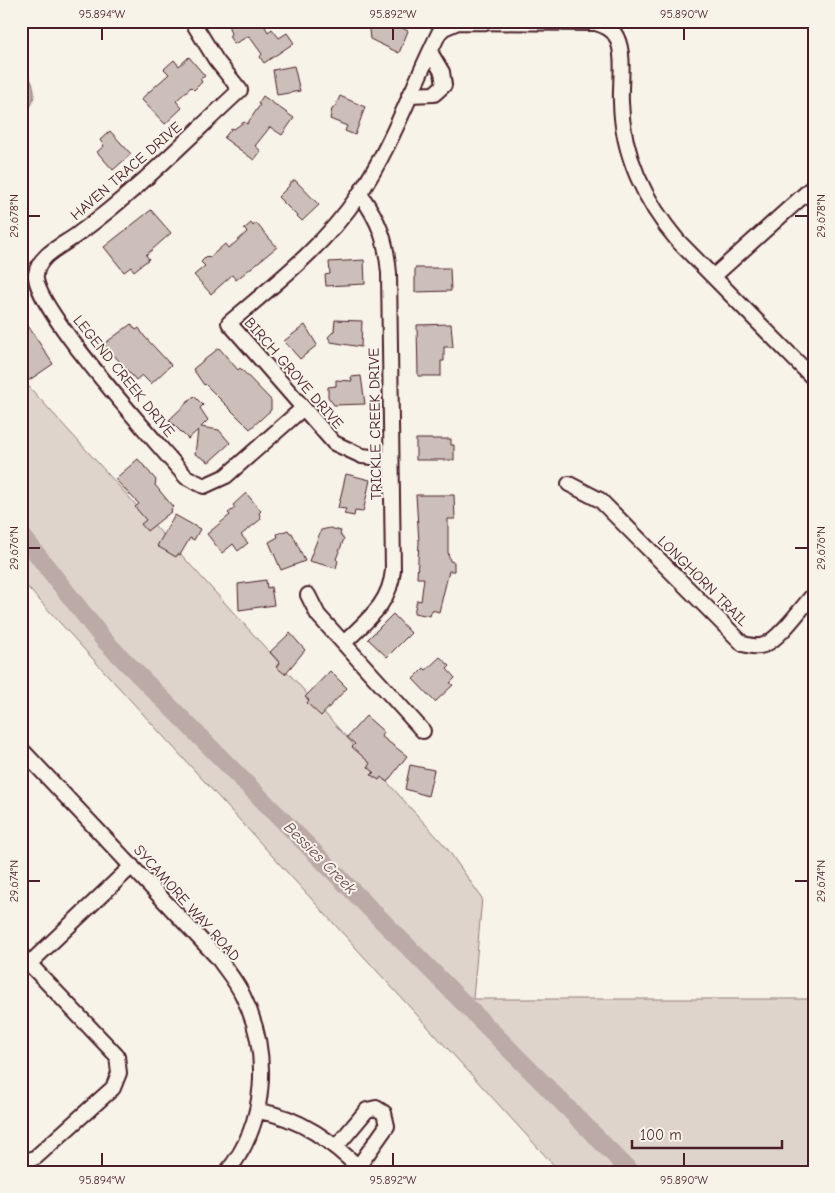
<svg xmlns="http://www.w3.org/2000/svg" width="835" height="1193" viewBox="0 0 835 1193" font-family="'Comic Neue',sans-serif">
  <rect width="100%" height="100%" fill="#f7f3e8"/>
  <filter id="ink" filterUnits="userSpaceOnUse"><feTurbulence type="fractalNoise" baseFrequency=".02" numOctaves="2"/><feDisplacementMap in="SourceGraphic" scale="10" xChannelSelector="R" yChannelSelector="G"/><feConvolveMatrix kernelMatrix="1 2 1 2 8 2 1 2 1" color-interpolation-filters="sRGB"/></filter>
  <g filter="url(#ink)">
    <path fill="#ded4cc" stroke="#947a7c" d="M21,378L446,847L482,898L473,999H814V1172H560L21,580Z"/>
    <path fill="#bcaaa7" stroke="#8e7275" d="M21,63C39,91 38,96 21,123Z"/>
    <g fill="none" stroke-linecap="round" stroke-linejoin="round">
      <path stroke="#bcaaa7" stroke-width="18" d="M21,534L104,640L631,1172"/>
    </g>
    <path fill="#ccbfb9" stroke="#4a1f2b" d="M227,21H262L268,32L272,29L279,38L287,33L294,43L264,63L260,57L262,54L249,36L234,44L229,36L231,34Z
      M378,21H389L408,31L399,53L370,39L369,30L372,22L376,24Z
      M189,57L205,76L200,79L202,82L194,90L191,87L176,101L182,108L165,124L141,99L169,74L164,69L174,60L179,66Z
      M294,66L300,91L277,95L273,70Z
      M263,96L294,118L282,135L270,127L255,146L261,151L254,160L224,138L232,128L234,129L244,122L247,124L260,105L258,104Z
      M340,96L365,107L355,135L345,131L347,126L330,119L332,109L335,107Z
      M110,131L131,154L113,170L97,152L104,146L100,140Z
      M295,180L319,205L302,221L278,197L289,186V184Z
      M151,210L171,233L146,255L149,259L134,271L131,267L124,272L104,247Z
      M251,223L253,226L256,223L277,247L236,280L232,275L211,294L194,275L205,266L201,262L207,256L209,258L225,244L228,248L235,243L247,232L244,229Z
      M364,260L365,284L326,286L325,275L330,274L329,262Z
      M415,268H450L451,291L415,292Z
      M21,315L53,364L25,383L21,379Z
      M335,320L362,321L361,347L331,342L328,337L334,331Z
      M131,324L136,330L139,328L144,336L171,365L151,384L142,375L136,380L104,344Z
      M451,324L453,347H444V361H441V376H418L417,325Z
      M305,325L317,345L300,359L284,341Z
      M219,348L238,370L240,368L271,400V410L250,429L205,384L204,385L193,369Z
      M361,376L365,404L334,405L328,397V387L336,386V380L352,381L351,377Z
      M194,396L203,405L200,408L208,420L201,427L219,430L230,443L209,462L195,454L198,430L188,439L169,420Z
      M416,439H451V445H454V460H416Z
      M138,459L156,480L155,485L173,507L171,509L172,511L147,531L141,524L146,520L135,507L139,504L115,479Z
      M346,474L370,480L363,512L355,511L354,516L344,514L346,509L338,508Z
      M246,493L261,511L259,513L261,519L241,535L248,543L238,551L233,544L222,553L207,534L230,515L228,513L235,508L233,505Z
      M416,495H454L455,519H448V552L450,561L454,562V571H449L439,612L432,610L430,616L414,613L417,600L421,601L424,578H417L419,542Z
      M175,515L200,529L194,540L190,538L180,555L178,554L176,557L157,546Z
      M330,528L341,531L340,534L344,539L336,559L338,561L336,568L309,561L321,530Z
      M288,530L290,533H292L305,561L281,570L269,542L278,537L277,534Z
      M266,580L267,588L271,587L274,605L239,610L238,584Z
      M393,614L411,633L387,657L368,639Z
      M290,633L305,650L285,674L276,667L279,663L278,661L270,652Z
      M440,657L450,666L447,669L455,678L450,683L453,685L435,702L413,679L424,668L426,670Z
      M330,671L347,688L321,716L307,703L309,700L305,697Z
      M366,716L384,732L381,736L407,756L387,782L381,777L379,780L371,775L374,772L368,767L370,763L352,747L355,744L347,737Z
      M410,765L434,770L428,796L405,789Z"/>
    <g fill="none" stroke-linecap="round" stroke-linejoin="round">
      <g stroke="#4a1f2b" stroke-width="18">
        <path id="minor" d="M192,21L216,60L240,90C187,139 137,191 78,234C64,245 39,254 36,274C31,306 160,446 186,477L204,486L226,476L302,409
          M409,95L434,94L444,85L442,72L430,52
          M714,276L814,186
          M391,459L362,456L334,443L229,323C275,284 324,246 358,196C391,148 413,85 439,33L444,28L458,22L596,23C605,26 613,29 617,38C625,56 620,83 621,102C622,154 645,202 678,241L814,379
          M569,484L600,500L743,644C751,646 759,648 766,644C782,636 801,608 814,594
          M308,595L318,615L423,731
          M344,643C367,620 390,604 393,570L389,273C386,240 380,222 360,194
          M21,749L218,958C226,970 237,982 243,996C271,1052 267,1123 227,1172
          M21,955L117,1056L119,1073L113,1088L36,1157L21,1164
          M30,963L132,866
          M258,1111C300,1117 333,1142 363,1172
          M336,1147L367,1110L376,1108L384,1113L387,1126L358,1167"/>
      </g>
      <use href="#minor" stroke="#f7f3e8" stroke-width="14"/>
    </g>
  </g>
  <path fill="none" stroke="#4a1f2b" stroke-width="2" d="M102,28V40M393,28V40M684,28V40M28,216H40M795,216H808M28,548H40M795,548H808M28,881H40M795,881H808M102,1153V1166M393,1153V1166M684,1153V1166"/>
  <g text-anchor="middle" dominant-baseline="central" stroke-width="4" stroke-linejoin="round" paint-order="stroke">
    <g font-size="15" fill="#4a1f2b" stroke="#f7f3e8">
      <text transform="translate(126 171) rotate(-41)">HAVEN TRACE DRIVE</text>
      <text transform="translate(294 373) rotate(49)">BIRCH GROVE DRIVE</text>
      <text transform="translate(124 376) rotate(51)">LEGEND CREEK DRIVE</text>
      <text transform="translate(375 424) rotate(-91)">TRICKLE CREEK DRIVE</text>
      <text transform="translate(703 581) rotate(45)">LONGHORN TRAIL</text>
      <text transform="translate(187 903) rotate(48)">SYCAMORE WAY ROAD</text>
    </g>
    <g font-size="16" font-style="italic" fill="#6c4950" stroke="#f7f3e8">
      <text transform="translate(320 858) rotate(45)">Bessies Creek</text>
    </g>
  </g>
  <rect width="835" height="1193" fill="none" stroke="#f7f3e8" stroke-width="55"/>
  <path d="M632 1140v8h150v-8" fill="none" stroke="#4a1f2b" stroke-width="2.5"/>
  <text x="640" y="1140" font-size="15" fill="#4a1f2b" stroke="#f7f3e8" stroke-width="4" paint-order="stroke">100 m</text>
  <rect x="28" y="28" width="780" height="1138" fill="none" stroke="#4a1f2b" stroke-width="2"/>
  <g font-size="12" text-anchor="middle" fill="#4a1f2b">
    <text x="102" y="18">95.894°W</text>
    <text x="393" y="18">95.892°W</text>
    <text x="684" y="18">95.890°W</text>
    <text transform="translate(14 216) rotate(-90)" y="4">29.678°N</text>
    <text transform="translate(821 216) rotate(-90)" y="4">29.678°N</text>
    <text transform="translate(14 548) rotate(-90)" y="4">29.676°N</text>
    <text transform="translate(821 548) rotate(-90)" y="4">29.676°N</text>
    <text transform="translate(14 881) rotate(-90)" y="4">29.674°N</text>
    <text transform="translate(821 881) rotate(-90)" y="4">29.674°N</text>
    <text x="102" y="1184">95.894°W</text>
    <text x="393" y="1184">95.892°W</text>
    <text x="684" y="1184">95.890°W</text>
  </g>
</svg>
